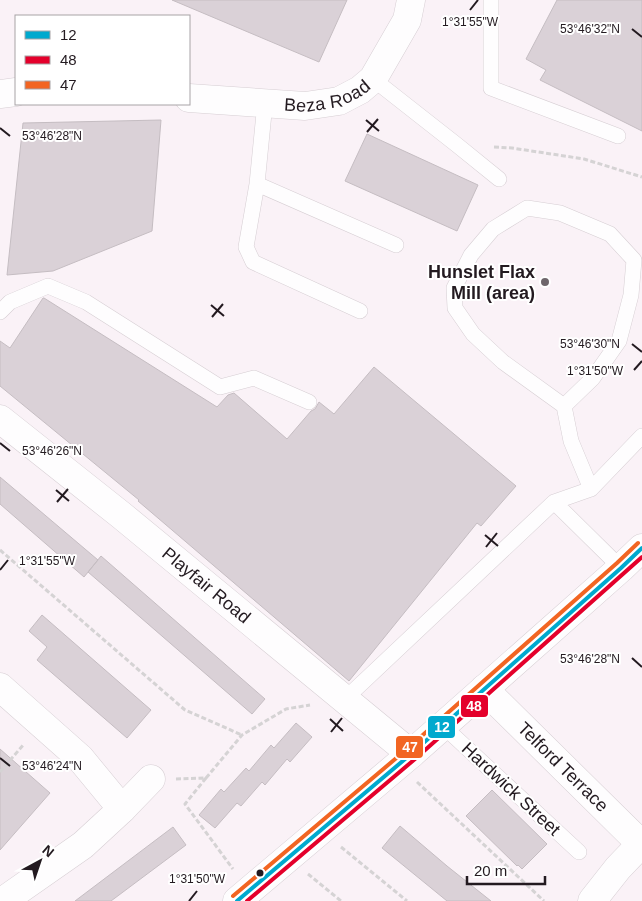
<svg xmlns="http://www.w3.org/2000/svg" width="642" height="901" viewBox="0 0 642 901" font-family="Helvetica,sans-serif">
  <rect width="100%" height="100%" fill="#faf2f7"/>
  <path fill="#dad1d7" stroke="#c5bdc2" d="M172,0H347L319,62Z
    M557,0H642V131L540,80L546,70L526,59Z
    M161,120L152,231L53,271L7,275L23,123Z
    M367,134L478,185L457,231L345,181Z
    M43,298H44L217,407L228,395L234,393L287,439L311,411L315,409L319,402L334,414L374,367L516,486L481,526L477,523L349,681L138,501L139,500L0,386V341L10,348Z
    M0,477L98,560L84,577L0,504Z
    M101,556L265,699L252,714L88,572Z
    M42,615L151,710L127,738L37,660L47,647L29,631Z
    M296,723L312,737L290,762L287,759L265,785L262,782L241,806L237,803L215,828L199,815L221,789L224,792L246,768L249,771L271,745L274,748Z
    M0,749L50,793L0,850Z
    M492,790L547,844L522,869L518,865L517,866L466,816Z
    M400,826L447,866L491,901H447L398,861L382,848Z
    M173,827L186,845L111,901H75Z"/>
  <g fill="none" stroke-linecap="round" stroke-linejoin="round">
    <g stroke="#d6ced3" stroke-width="16">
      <path id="lane" d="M491,0V88L618,136
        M373,79L457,145L499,179
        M265,103L257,184L396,245
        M257,184L246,247L253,262L360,311
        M0,312L10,302L48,286L86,302L220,387L254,378L309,402
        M564,406L593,378L619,341L631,295L634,260L610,234L560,213L527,208L493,229L471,255L454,288L455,308L473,334L503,362L564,406L571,441L591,489
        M554,502L621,568
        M345,699L554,502L591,489L642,436
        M442,725L579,852"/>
    </g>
    <g stroke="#d6ced3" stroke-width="29">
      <g id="street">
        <path d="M0,94L16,92"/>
        <path id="s1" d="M189,98L305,106L339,101L360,90L373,79L407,20L411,0"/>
        <path id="s2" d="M0,419L121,515L411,754"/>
        <path d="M0,687L80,758L122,809L83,845L3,901"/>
        <path id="s3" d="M484,689L642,845"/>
        <path d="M122,809L151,779"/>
        <path d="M592,901L618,868L641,844"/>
      </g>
    </g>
    <g stroke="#d6ced3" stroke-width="29">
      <path id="secondary" d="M237,901L411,754L621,568L642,548"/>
    </g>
    <path stroke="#d5d3d4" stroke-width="3" stroke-dasharray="5 2.5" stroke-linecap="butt" d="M494,147L512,148L584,159L642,177
      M0,550L185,710L242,735
      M0,772L24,744
      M206,778L185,804L233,869
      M176,779L206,778L242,735L286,709L310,705
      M417,782L544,901
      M341,847L407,901
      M308,874L341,901"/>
    <use href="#lane" stroke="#fefdfe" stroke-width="15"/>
    <use href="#street" stroke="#fefdfe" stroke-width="28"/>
    <use href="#secondary" stroke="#fefdfe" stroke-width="28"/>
    <g stroke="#fff" stroke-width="8">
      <path id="bus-1" d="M237,901L411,754L621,568L642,548"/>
    </g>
    <g stroke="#fff" stroke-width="8">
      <path id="bus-2" d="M247,901L415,759L642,557"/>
    </g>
    <g stroke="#fff" stroke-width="8">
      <path id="bus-3" d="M233,896L407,749L617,563L638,543"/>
    </g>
    <use href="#bus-1" stroke="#00a9ce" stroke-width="4"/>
    <use href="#bus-2" stroke="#e4002b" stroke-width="4"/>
    <use href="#bus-3" stroke="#f26522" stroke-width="4"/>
  </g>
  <path fill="none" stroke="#231a20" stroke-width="2" d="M470,10L478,0M632,29L642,37M366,120L379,131M0,128L10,136M367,132L378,119M211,305L224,316M212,317L223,304M632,344L642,352M634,370L642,361M0,443L10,451M56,490L69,501M57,502L68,489M485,535L498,546M486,547L497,533M0,570L8,560M632,658L642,667M330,719L343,731M331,732L342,718M0,758L10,766M189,901L197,891"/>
  <circle fill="#6e666b" stroke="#fff" stroke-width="2" cx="545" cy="282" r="5"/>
  <circle fill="#231a20" stroke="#fff" stroke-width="2" cx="260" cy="873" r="4.5"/>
  <g text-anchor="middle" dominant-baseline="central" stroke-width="4" stroke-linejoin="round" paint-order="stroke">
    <g font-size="18" fill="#231a20" stroke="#fff">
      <text stroke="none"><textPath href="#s1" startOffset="140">Beza Road</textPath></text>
      <text stroke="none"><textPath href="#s2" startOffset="265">Playfair Road</textPath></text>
      <text stroke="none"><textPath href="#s3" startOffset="111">Telford Terrace</textPath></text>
      <text transform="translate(511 789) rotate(43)">Hardwick Street</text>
    </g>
    <g font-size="18" font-weight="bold" fill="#231a20" stroke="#fff" text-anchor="end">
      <text x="535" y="272">Hunslet Flax<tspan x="535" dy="21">Mill (area)</tspan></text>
    </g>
  </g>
  <g font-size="12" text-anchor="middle" fill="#231a20" stroke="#fff" stroke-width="4" stroke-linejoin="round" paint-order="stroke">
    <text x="470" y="26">1°31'55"W</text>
    <text x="590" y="33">53°46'32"N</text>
    <text x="52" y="140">53°46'28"N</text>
    <text x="590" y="348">53°46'30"N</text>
    <text x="595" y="375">1°31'50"W</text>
    <text x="52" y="455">53°46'26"N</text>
    <text x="47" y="565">1°31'55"W</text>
    <text x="590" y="663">53°46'28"N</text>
    <text x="52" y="770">53°46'24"N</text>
    <text x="197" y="883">1°31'50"W</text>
  </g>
  <g stroke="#fff" stroke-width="2">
    <rect x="460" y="694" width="29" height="24" rx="5" fill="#e4002b"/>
    <rect x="427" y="715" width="29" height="24" rx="5" fill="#00a9ce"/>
    <rect x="395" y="735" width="29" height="24" rx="5" fill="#f26522"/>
  </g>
  <g font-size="14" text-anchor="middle" font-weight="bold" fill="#fff">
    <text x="474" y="711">48</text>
    <text x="442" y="732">12</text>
    <text x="410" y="752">47</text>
  </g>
  <rect x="15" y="15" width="175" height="90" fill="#ffffff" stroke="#a7a3a6"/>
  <rect x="25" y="31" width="25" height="8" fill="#00a9ce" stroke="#a7a3a6"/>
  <text x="60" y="40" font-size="15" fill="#231a20">12</text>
  <rect x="25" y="56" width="25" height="8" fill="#e4002b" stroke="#a7a3a6"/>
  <text x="60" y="65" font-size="15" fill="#231a20">48</text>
  <rect x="25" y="81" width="25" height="8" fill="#f26522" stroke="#a7a3a6"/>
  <text x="60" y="90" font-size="15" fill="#231a20">47</text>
  <g transform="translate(40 861) rotate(40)" stroke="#ffffff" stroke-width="4" paint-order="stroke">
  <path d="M0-4L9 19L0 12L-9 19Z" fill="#231a20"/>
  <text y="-8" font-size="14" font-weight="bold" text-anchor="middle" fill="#231a20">N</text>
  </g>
  <path d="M467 876v8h78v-8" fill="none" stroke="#231a20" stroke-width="2.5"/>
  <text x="474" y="876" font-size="15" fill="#231a20" stroke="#ffffff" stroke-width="4" paint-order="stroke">20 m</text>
</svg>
